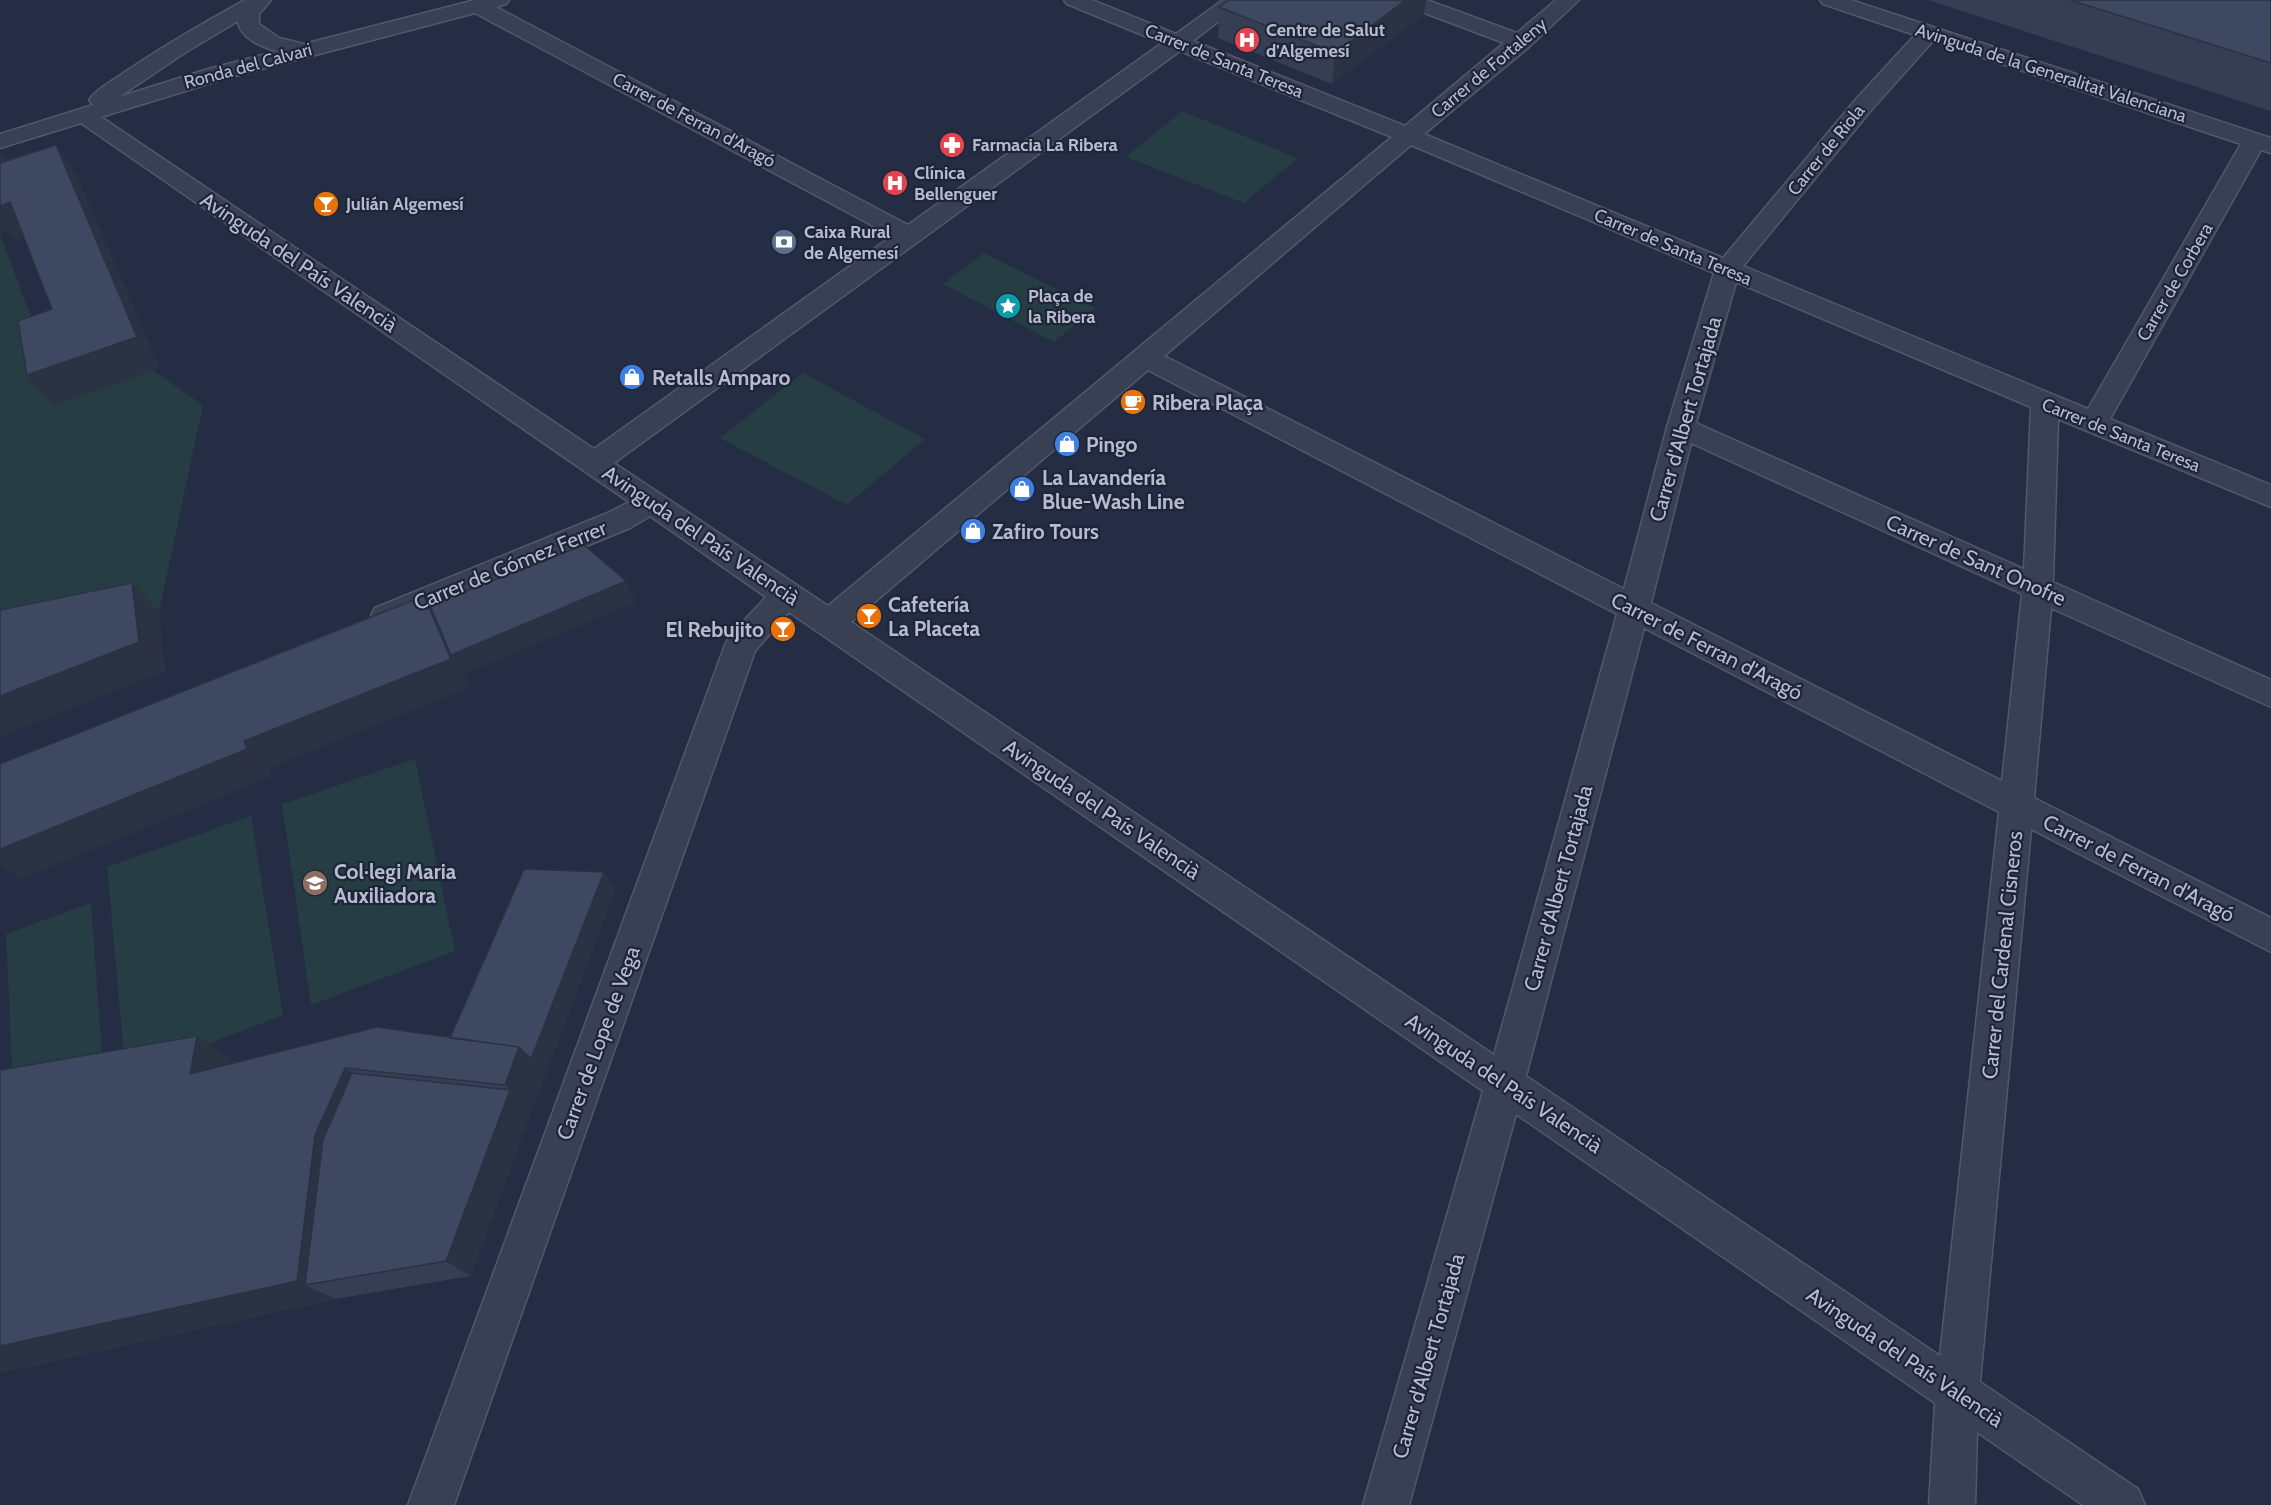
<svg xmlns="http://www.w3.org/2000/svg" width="2271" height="1505" viewBox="0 0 2271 1505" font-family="Cabin,sans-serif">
  <rect width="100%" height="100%" fill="#242d43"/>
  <path fill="#263d44" d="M1182,111L1298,158L1244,203L1126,157Z
    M0,234L44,352L152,370L203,405L159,612L0,645Z
    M984,253L1095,308L1054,342L943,284Z
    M803,373L925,439L847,505L720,438Z
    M415,759L455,951L311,1005L282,804Z
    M251,816L283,1015L126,1076L107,867Z
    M91,903L102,1054L13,1090L6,934Z"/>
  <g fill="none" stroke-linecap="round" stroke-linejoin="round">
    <g stroke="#51586a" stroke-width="3">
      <path id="minor" d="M245,0H271L259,14V24L279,38L304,44L475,0H509L506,4L496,7L908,225L1162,43L1067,4L1064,0H1092L1176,34L1223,0H1246L1193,41L1405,126L1504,43L1401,4L1398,0H1427L1517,33L1556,0H1579L1529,47L1424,134L1723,258L1857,98L1915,35L1823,4L1820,0H1851L2271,138V153L2261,150L2110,419L2271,485V507L2058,419L2053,582L2271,680V707L2051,608L2034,798L2271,918V952L2031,829L1980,1382L2138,1489L2145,1505H2083L1977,1432L1975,1505H1929L1935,1403L1516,1114L1409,1505H1363L1483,1091L789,612L755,651L454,1505H408L725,645L730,636L766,597L650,516L630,528L397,624L386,628L375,624L371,616L375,608L610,512L629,502L81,123L0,148V134L93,105L89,100C96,89 111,82 122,74C162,47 203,23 245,0ZM475,13L892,236L594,449L101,117L224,79ZM238,21C239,38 263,48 277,51L208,69L119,97L186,52ZM1933,41L2241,144L2088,409L1743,266L1873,108ZM1180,51L1392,137L828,606L614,463ZM1411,145L1714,273L1667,427L1624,589L1164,356ZM1736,282L2031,407L2024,569L1696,423ZM1148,370L1617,614L1494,1055L851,622ZM1691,443L2022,594L2002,781L1651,603ZM1644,628L1999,812L1940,1356L1526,1076Z"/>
    </g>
    <use href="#minor" fill="#394053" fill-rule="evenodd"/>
  </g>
  <path fill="#353e53" d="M1928,0H2271V111Z
    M1219,7L1424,14L1332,84L1218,38Z
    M604,872L615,890L532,1109L471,1276L335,1299L0,1373L236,1062L450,1038Z"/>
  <path fill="#2b3244" d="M1406,0H1426L1424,14L1332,84L1335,53Z
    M56,145L78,177L160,368L53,406L27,375L137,337Z
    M0,152L10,165L0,171Z
    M10,202L34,234L15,241L8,232L0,234V206Z
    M626,581L636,602L464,674L470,687L270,768L272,776L21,879L0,865V849L244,741L424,596L443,625Z
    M132,583L159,612L166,671L0,737V696Z
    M604,872L615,890L545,1074L531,1059Z
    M197,1036L236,1062L190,1074Z
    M519,1047L545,1074L471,1276L446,1261L510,1090L505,1085Z
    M345,1068L379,1093L305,1285L335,1299L0,1373V1346L315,1135Z"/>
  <path fill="#3e4861" stroke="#2b3244" stroke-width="1.5" d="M1229,0H1406L1335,53L1219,7Z
    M2070,0H2271V63Z
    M56,145L137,337L27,375L18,321L52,309L10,202L0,206V163Z
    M584,545L626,581L451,655L430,605Z
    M132,583L139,642L0,696V610Z
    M424,596L451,659L244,741L247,749L0,849V764Z
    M524,869L604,872L531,1059L519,1047L450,1038Z
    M377,1027L519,1047L505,1085L345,1068L315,1135L297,1281L0,1346V1070L197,1036L190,1074Z
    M352,1073L510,1090L446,1261L305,1285L323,1140Z"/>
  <defs>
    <g id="hospital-disc" transform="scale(1.35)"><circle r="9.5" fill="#e0444e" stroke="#1e2538"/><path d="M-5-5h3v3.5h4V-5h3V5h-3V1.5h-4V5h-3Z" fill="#fff"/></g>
    <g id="pharmacy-disc" transform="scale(1.35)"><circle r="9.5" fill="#e0444e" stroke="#1e2538"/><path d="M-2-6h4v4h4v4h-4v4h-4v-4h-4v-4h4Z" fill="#fff"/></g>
    <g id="bar-disc" transform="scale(1.35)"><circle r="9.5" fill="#e8710a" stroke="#1e2538"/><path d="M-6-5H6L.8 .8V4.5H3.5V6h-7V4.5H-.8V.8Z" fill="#fff"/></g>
    <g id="bank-disc" transform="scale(1.35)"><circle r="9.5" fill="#5c6f8a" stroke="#1e2538"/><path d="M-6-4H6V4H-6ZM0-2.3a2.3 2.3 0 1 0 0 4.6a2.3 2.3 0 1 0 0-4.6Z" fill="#fff"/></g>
    <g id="sight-disc" transform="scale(1.35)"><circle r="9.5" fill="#0f9aa8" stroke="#1e2538"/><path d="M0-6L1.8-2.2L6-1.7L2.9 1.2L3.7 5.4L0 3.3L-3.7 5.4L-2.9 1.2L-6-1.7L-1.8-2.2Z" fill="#fff"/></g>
    <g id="shop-disc" transform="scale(1.35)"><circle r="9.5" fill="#3f7fe0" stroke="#1e2538"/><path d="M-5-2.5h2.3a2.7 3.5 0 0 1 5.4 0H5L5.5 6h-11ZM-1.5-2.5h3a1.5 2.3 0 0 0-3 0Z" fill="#fff"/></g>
    <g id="cafe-disc" transform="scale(1.35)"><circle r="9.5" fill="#e8710a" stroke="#1e2538"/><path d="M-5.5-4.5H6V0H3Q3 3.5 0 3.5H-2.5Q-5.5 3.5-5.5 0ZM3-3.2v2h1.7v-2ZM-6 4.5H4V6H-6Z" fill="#fff"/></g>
    <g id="school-disc" transform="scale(1.35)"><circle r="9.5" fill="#8d6e63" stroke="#1e2538"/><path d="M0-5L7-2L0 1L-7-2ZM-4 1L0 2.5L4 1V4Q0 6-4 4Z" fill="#fff"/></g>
  </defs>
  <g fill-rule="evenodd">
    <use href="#hospital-disc" x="1247" y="40"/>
    <use href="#pharmacy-disc" x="952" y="145"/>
    <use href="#hospital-disc" x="895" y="183"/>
    <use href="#bar-disc" x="326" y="204"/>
    <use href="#bank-disc" x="784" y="242"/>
    <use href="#sight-disc" x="1008" y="306"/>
    <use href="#shop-disc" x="632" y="377"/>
    <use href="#cafe-disc" x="1133" y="402"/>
    <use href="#shop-disc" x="1067" y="444"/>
    <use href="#shop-disc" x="1022" y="489"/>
    <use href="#shop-disc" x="973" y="531"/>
    <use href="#bar-disc" x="869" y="616"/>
    <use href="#bar-disc" x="783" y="629"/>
    <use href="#school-disc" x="315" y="883"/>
  </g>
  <g text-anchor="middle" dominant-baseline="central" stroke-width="4.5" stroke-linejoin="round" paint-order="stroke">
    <g font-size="18" font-weight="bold" fill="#b6bccd" stroke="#1e2538" text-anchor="start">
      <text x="1266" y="30">Centre de Salut<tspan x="1266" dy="21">d'Algemesí</tspan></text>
      <text x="972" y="145">Farmacia La Ribera</text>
      <text x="914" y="173">Clínica<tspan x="914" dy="21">Bellenguer</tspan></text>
      <text x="346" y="204">Julián Algemesí</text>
      <text x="804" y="232">Caixa Rural<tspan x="804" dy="21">de Algemesí</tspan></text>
      <text x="1028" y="296">Plaça de<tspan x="1028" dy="21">la Ribera</tspan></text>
    </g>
    <g font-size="18" fill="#b6bccd" stroke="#1e2538">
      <text transform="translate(1224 61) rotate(22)">Carrer de Santa Teresa</text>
      <text transform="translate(248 66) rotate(-15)">Ronda del Calvari</text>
      <text transform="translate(1489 68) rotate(-40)">Carrer de Fortaleny</text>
      <text transform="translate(2051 73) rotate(18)">Avinguda de la Generalitat Valenciana</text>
      <text transform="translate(694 120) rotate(28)">Carrer de Ferran d'Aragó</text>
      <text transform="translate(1826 150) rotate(-51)">Carrer de Riola</text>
      <text transform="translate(1673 247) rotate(23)">Carrer de Santa Teresa</text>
      <text transform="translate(2175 282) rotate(-60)">Carrer de Corbera</text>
      <text transform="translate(2121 435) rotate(22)">Carrer de Santa Teresa</text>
    </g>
    <g font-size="21" fill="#b6bccd" stroke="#1e2538">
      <text transform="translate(299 262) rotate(34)">Avinguda del País Valencià</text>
      <text transform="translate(1685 419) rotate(-74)">Carrer d'Albert Tortajada</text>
      <text transform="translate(701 535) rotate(34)">Avinguda del País Valencià</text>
      <text transform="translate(1976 560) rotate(24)">Carrer de Sant Onofre</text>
      <text transform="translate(510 565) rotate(-22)">Carrer de Gómez Ferrer</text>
      <text transform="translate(1707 646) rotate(27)">Carrer de Ferran d'Aragó</text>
      <text transform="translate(1102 809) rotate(34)">Avinguda del País Valencià</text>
      <text transform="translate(2139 868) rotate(27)">Carrer de Ferran d'Aragó</text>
      <text transform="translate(1558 888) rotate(-75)">Carrer d'Albert Tortajada</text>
      <text transform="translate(2002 955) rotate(-84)">Carrer del Cardenal Cisneros</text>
      <text transform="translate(598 1043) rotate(-70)">Carrer de Lope de Vega</text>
      <text transform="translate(1504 1083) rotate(34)">Avinguda del País Valencià</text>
      <text transform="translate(1428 1356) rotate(-74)">Carrer d'Albert Tortajada</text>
      <text transform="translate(1905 1357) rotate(34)">Avinguda del País Valencià</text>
    </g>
    <g font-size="21" font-weight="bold" fill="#b6bccd" stroke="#1e2538" text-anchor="start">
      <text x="652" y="377">Retalls Amparo</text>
      <text x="1152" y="402">Ribera Plaça</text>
      <text x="1086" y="444">Pingo</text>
      <text x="1042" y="477">La Lavandería<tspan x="1042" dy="24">Blue-Wash Line</tspan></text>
      <text x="992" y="531">Zafiro Tours</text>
      <text x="888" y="604">Cafetería<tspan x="888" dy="24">La Placeta</tspan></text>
      <text x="764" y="629" text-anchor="end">El Rebujito</text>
      <text x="334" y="871">Col·legi Maria<tspan x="334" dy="24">Auxiliadora</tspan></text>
    </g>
  </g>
</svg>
